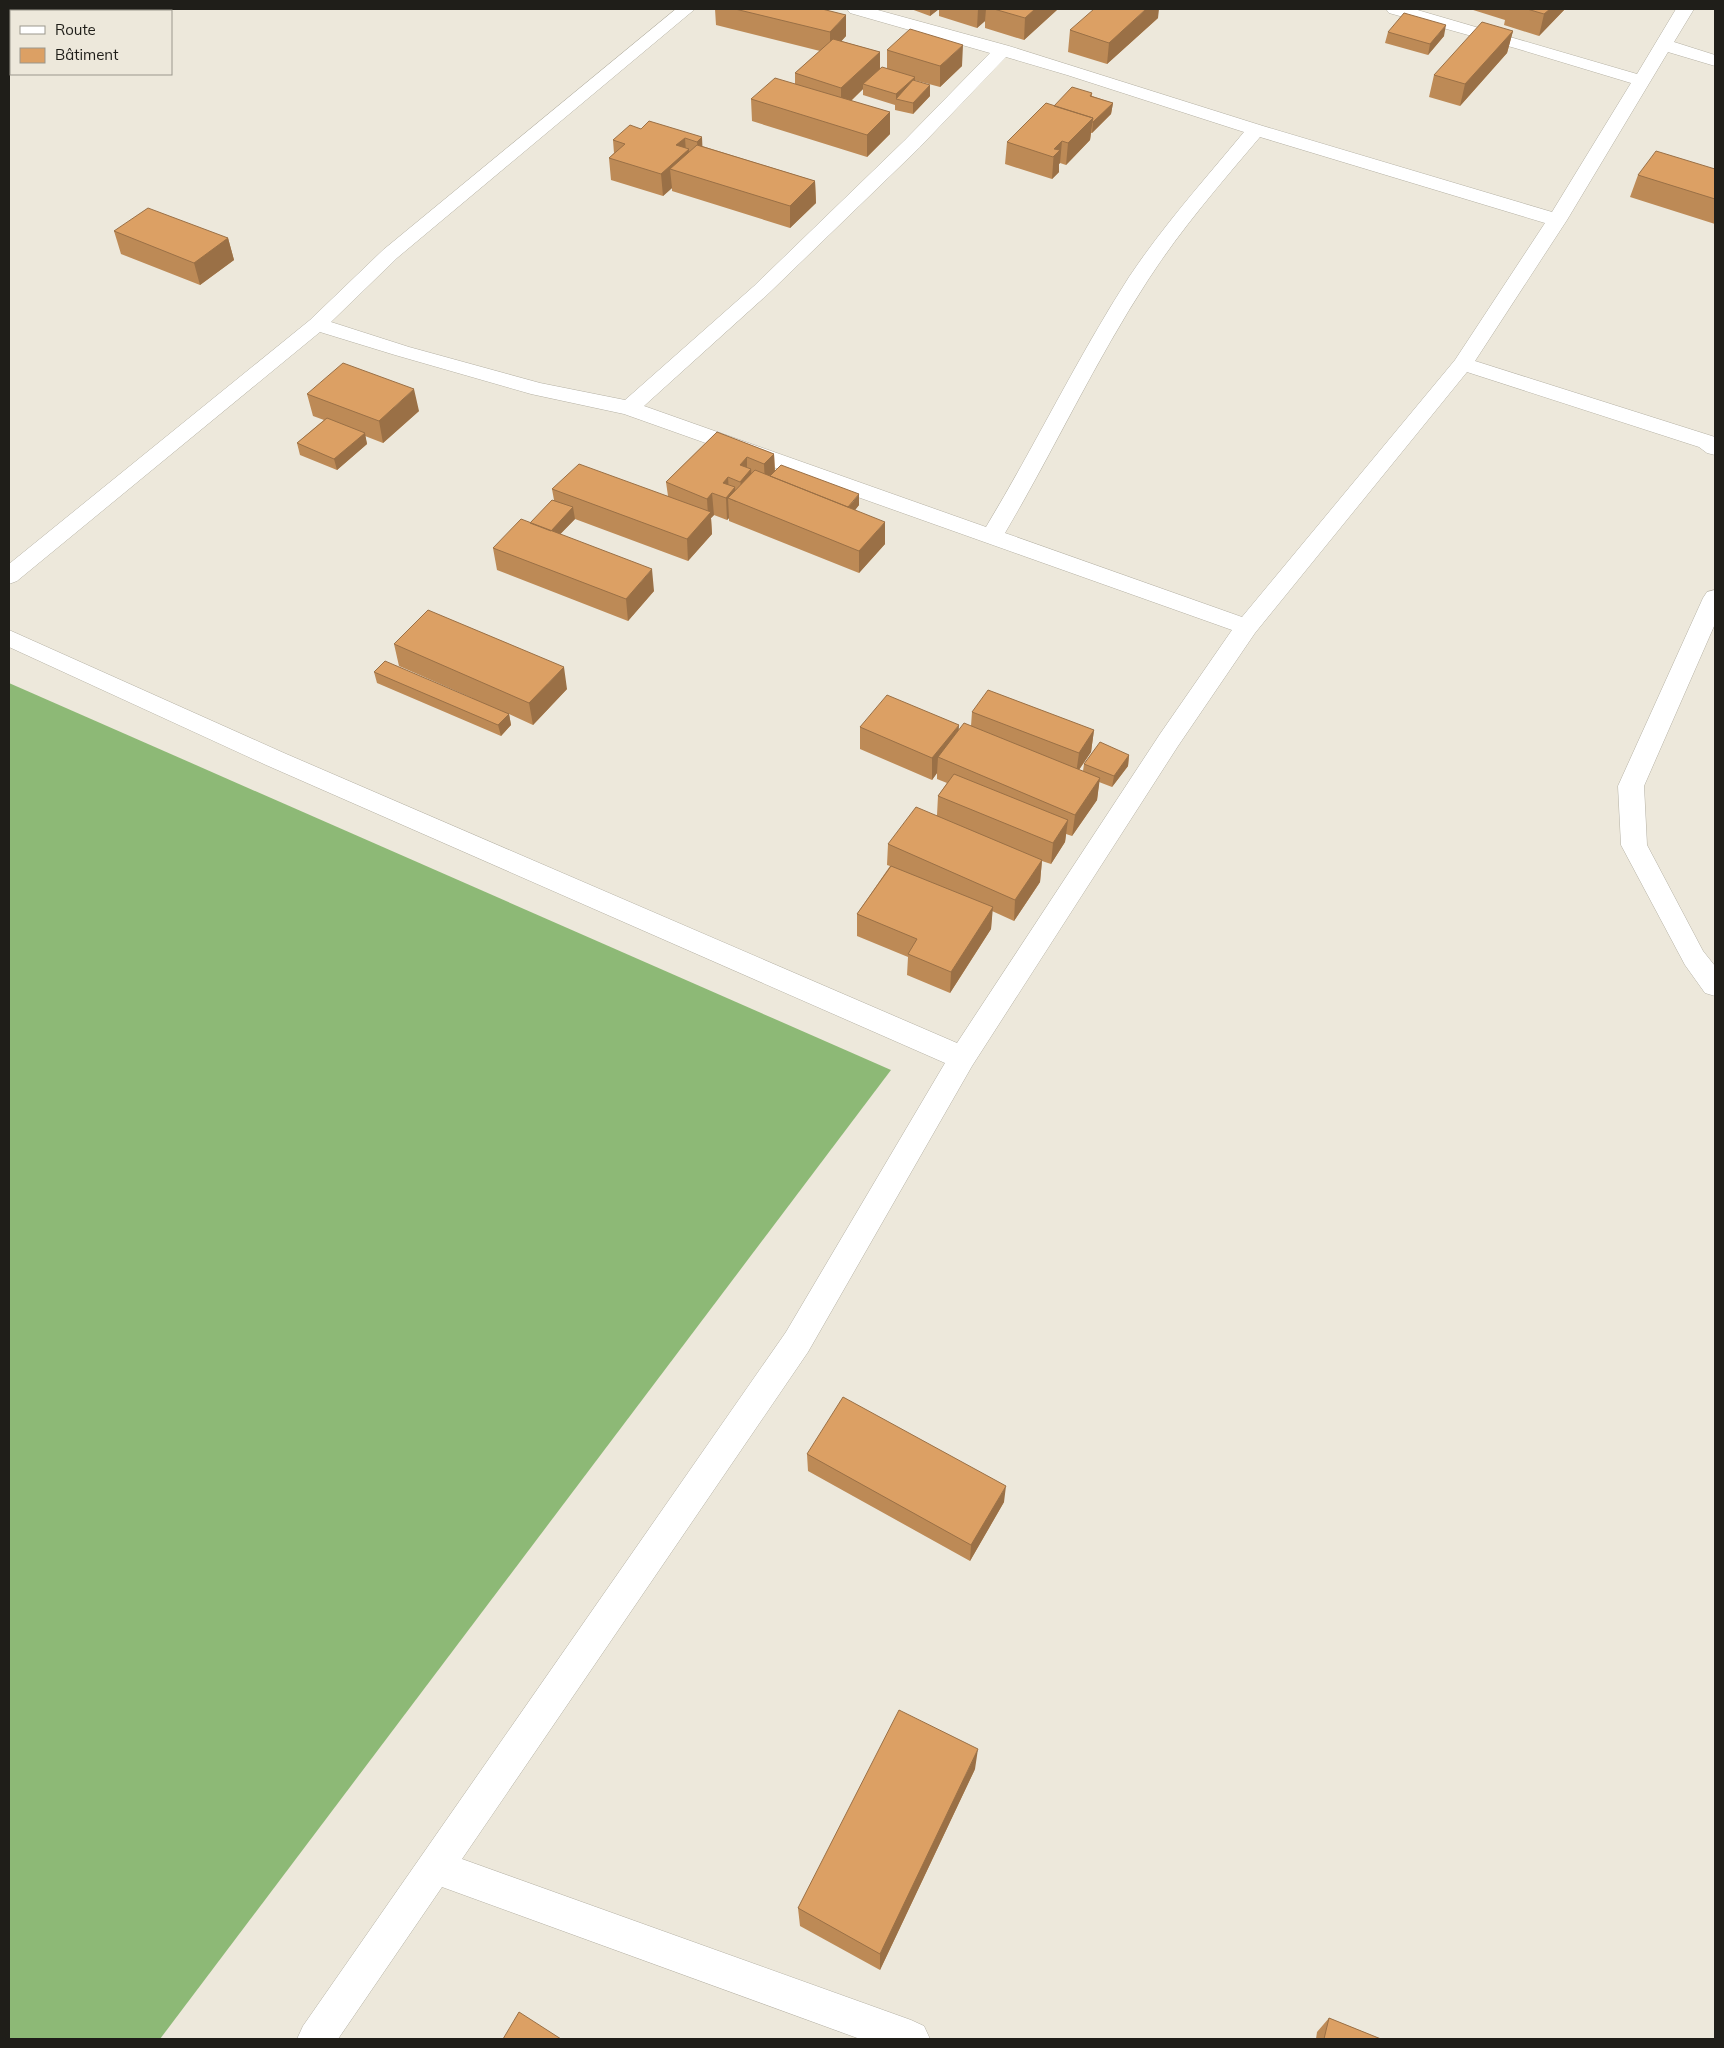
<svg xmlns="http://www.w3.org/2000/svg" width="1724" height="2048" viewBox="0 0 1724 2048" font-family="Mulish,sans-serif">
  <rect width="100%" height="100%" fill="#ede8db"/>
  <path fill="#8db976" d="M9,683L891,1070L160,2039H9Z"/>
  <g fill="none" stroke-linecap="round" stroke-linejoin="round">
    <g stroke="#b5b1a4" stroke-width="1">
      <path id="minor" d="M676,9H695L397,258L331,322L409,347L540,383L625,400L754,286L905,140L990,53L850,13L847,9H874L1009,46L1263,126L1552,212L1631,83L1515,48L1389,13L1386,9H1414L1637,74L1676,9H1694L1674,42L1715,55V66L1668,52L1567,220L1475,361L1715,437V455L1707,453L1699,447L1467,372L1255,633L1178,746L972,1066L808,1352L462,1859L911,2020L924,2026L930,2039H860L442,1887L338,2039H297L303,2026L786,1332L945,1063L266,765L9,647V630L284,753L957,1043L1160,734L1232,630L624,414L531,394L395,355L320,332L17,581L9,584V564L310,320L383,250ZM1006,57L1067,75L1244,132C1205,179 1163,226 1129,277C1077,358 1036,444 986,527L644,406L768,294L919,148ZM1260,137L1545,223L1455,360L1242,617L1005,533C1054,450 1095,361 1148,280C1181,229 1221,183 1260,137Z
        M1715,590V624L1644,786L1647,845L1703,951L1715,966V996L1705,993L1685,965L1621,845L1618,786L1703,598L1707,592Z"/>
    </g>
    <use href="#minor" fill="#fff" fill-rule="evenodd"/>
  </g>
  <path fill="#bd8a56" d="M715,9H822L846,36L841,41L880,52V69L887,68V50L962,66L940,87L914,80V81L930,96L913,114L895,110V105L863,95V89L851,101L890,112V134L867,157L752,121L751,99L795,84V73L820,51L716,25Z
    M911,9H939L930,16Z
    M939,9H1058L1024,40L985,28V21L977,28L939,16Z
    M1470,9H1565L1539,36L1504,25L1505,20Z
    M1158,18L1107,64L1068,52L1070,30Z
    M1513,31L1507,53L1460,106L1429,97L1434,75Z
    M1388,32L1444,36L1428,55L1385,43Z
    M1092,93V96L1113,103L1111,114L1092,133H1091L1090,140L1066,165L1060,163L1059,164V172L1052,179L1005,164L1007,142L1054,106Z
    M702,137V146L815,181L816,203L790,228L672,191V188L663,196L611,180L609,158L614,153L613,140Z
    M1715,169V224L1630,197L1638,175Z
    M114,231L228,238L234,260L200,285L121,254Z
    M307,394L419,411L383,443L365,436L367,444L337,470L300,455L297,443L324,420L313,416Z
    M717,432L774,454L775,471L859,505L855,510L885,544L859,573L729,521V518L727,520L714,515L711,518L712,534L688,561L575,519L560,534L654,591L628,621L497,570L493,548L530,523L554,500L552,489L668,496L666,482Z
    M394,644L567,689L533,725L509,714L511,725L501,736L377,683L374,672L472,698L399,666Z
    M972,712L1094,730L1091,752L1079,770L1083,771L1084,764L1129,755L1128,766L1112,787L1099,782L1097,800L1072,836L1066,834L1065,842L1051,864L1042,861L1040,882L1014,921L992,911L991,929L950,993L907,975L908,957L857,936V914L890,866L887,865L888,844L937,815L938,796L947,783L937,779V773L932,780L860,749V727L958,730L971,726Z
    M807,1454L1004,1502L970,1561L808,1471Z
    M975,1769L880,1970L800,1926L798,1908Z
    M1329,2018L1381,2039H1316L1317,2032Z"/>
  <path fill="#9a7046" d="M930,9H939L930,16Z
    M978,9H986L985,21L977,28Z
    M1035,9H1058L1024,40L1025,18Z
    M1146,9H1159L1158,18L1107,64L1109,43Z
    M1550,9H1565L1539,36L1544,14Z
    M846,15V36L830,54V32Z
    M1446,25L1444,36L1428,55L1430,44Z
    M1513,31L1507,53L1460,106L1465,84Z
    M963,45L962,66L940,87V66Z
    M880,52V74L863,84V89L841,110V88Z
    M915,77L914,88L896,99V94Z
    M930,85V96L913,114V103Z
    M1113,103L1111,114L1092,133L1093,122Z
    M890,112V134L867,157V135Z
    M1093,118L1090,140L1066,165L1068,143Z
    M702,137L703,159L699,163L697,142Z
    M685,138L686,152L689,149L690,171L670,169L672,188L663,196L661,174L676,145Z
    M1062,141L1060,163L1059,164V172L1052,179L1054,149Z
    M815,181L816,203L790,228V206Z
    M228,238L234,260L200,285L194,263Z
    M414,389L419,411L383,443L379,421Z
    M365,433L367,444L337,470L334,459Z
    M774,454L775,476L765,486L764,464Z
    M747,457V474L751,469L753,492L741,504L740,465Z
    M728,477L729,494L735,487L736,502L728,498L729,518L727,520L726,498L723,483Z
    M712,493L714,515L711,518L712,534L688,561L687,539L708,515L707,499Z
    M859,494V505L848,519V508Z
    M573,507L575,519L546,549L544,538Z
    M885,522V544L859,573V551Z
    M652,569L654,591L628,621L626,599Z
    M564,667L567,689L533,725L529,703Z
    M509,714L511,725L501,736L498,725Z
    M959,725L958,747L938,757L937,773L932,780V758Z
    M1094,730L1091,752L1076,774L1079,753Z
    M1129,755L1128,766L1112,787L1114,776Z
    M1100,778L1097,800L1072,836L1075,815Z
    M1068,820L1065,842L1051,864L1053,843Z
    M1042,860L1040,882L1014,921L1015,900Z
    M993,907L991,929L950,993L951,972Z
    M1006,1486L1004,1502L970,1561L971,1545Z
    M978,1749L975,1769L880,1970V1954Z"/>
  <path fill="#dca064" stroke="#9a7046" d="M735,9H822L846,15L830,32Z
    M994,9H1035L1025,18Z
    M1094,9H1146L1109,43L1070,30Z
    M1527,9H1550L1544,14Z
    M1404,13L1446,25L1430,44L1388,32Z
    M1482,22L1513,31L1465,84L1434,75Z
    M910,29L963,45L940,66L887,50Z
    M833,39L880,52L841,88L795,73Z
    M882,67L915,77L896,94L863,84Z
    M775,78L890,112L867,135L751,99Z
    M913,80L930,85L913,103L896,99Z
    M1072,87L1092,93L1090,96L1113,103L1093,122H1092L1093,118L1054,106Z
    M1046,103L1093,118L1068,143L1062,141L1054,149L1060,150L1053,157L1007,142Z
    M649,121L702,137L697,142L685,138L676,145L689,149L661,174L609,158L625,144L613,140L630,125L641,129Z
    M697,145L815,181L790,206L670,169Z
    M1656,151L1715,169V199L1638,175Z
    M148,208L228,238L194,263L114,231Z
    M343,363L414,389L379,421L307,394Z
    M327,418L365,433L334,459L297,443Z
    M717,432L774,454L764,464L747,457L740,465L751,469L740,482L728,477L723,483L735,487L726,498L712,493L707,499L666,482Z
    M579,464L711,512L687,539L552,489Z
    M781,465L859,494L848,507L770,476Z
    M755,470L885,522L859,551L728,498Z
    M552,500L573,507L551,531L530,523Z
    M521,519L652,569L626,599L493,548Z
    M428,610L564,667L529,703L394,644Z
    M385,661L509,714L498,725L374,672Z
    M988,690L1094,730L1079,753L972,712Z
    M887,695L959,725L932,758L860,727Z
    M964,723L1100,778L1075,815L938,757Z
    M1100,742L1129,755L1114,776L1084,764Z
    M954,774L1068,820L1053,843L938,796Z
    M916,807L1042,860L1015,900L888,844Z
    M891,866L993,907L951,972L908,954L917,939L857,914Z
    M843,1397L1006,1486L971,1545L807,1454Z
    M899,1710L978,1749L880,1954L798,1908Z
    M519,2012L561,2039H503Z
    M1329,2018L1381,2039H1324Z"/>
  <rect width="1724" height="2048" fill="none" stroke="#1f1e19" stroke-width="20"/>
  <rect x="10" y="10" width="162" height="65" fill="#ede8db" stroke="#9b978d"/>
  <rect x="20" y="26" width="25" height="8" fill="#ffffff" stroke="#9b978d"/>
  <text x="55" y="35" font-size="15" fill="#1f1e19">Route</text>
  <rect x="20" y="48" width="25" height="15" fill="#dca064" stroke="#9b978d"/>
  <text x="55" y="60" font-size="15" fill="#1f1e19">Bâtiment</text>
</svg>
